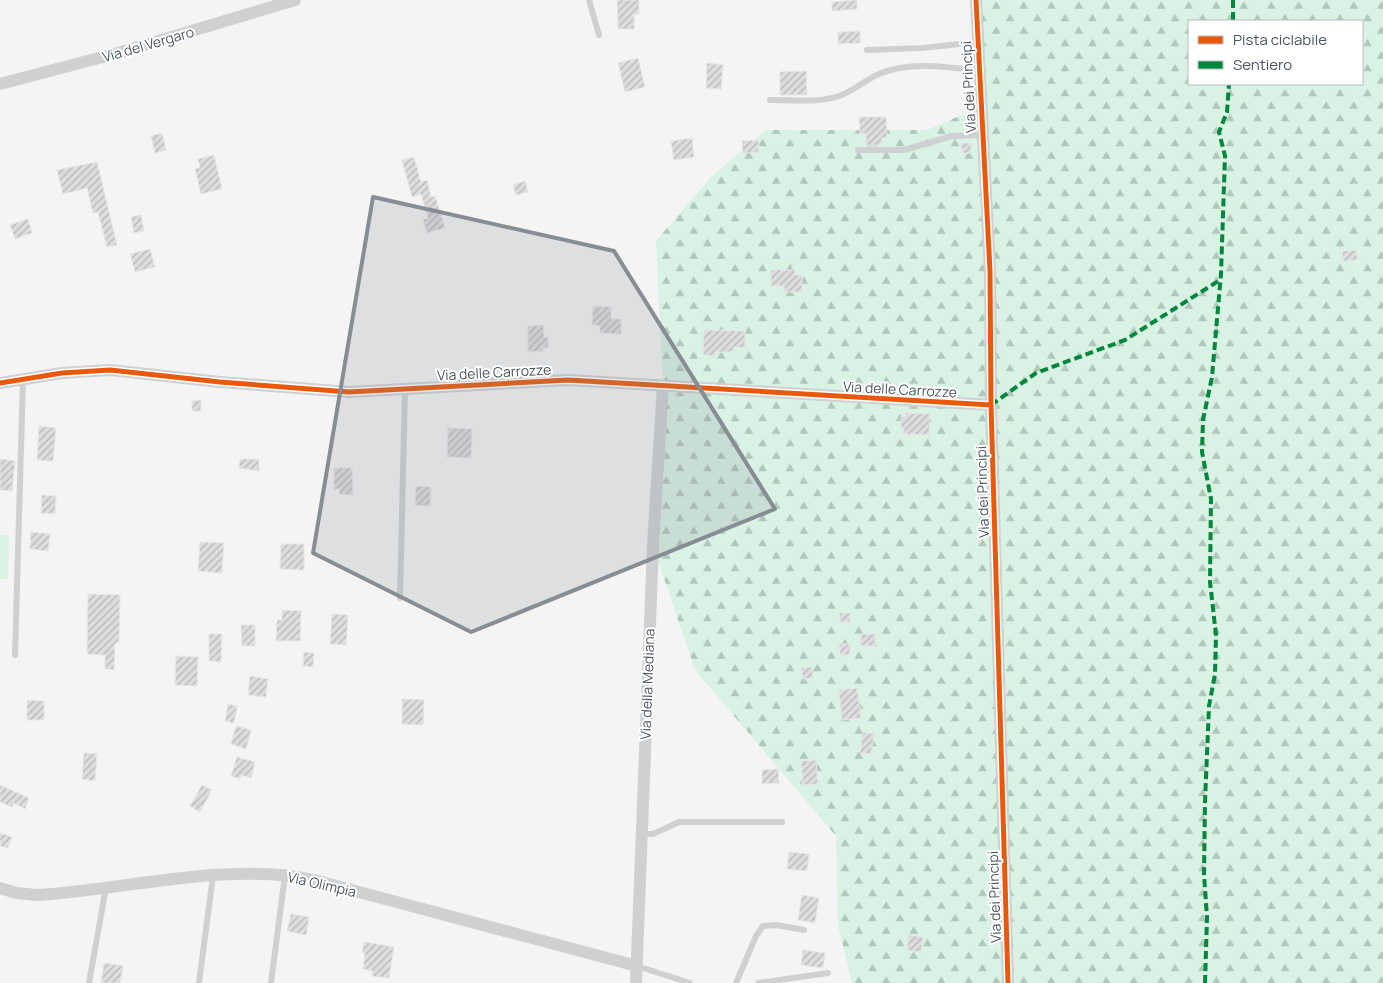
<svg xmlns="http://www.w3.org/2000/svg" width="1383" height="983" viewBox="0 0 1383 983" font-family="Manrope,sans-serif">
  <defs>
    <pattern id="forest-firs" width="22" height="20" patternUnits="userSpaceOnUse" patternTransform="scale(1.25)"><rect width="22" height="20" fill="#d9f2e3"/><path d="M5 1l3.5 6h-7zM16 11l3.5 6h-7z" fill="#b2c7bb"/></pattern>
    <pattern id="building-hatch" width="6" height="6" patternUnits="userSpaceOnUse" patternTransform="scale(1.25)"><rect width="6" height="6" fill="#ddddde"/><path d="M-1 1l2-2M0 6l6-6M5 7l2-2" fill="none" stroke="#b5b6b7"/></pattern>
  </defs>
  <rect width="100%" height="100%" fill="#f4f4f4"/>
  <path fill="url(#forest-firs)" fill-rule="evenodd" d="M976,0H1383V983H852L838,925L836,836L695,670L653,546L663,386L656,241L711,177L766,130H927L980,107ZM1189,21H1362V84H1189Z"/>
  <path fill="#d9f2e3" d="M0,535H9L8,579H0Z"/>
  <path fill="url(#building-hatch)" stroke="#e5e6e7" d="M617,0H639V14H634V29H618Z
    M857,0V9L832,11V2Z
    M860,31V43L838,44V32Z
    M638,58L645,87L625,92L618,63Z
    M707,63L723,65L721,89L706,88Z
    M806,71L807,95H780V72Z
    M859,117H886L887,138H882V145H866V133L860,134Z
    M162,133L166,150L155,153L151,136Z
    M692,138L694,157L674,160L671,141Z
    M758,140L759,152L743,153L742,141Z
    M961,143H971V153H962Z
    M214,155L222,189L201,194L195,169L200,168L198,159Z
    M414,157L421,182L427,180L431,197L435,196L445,228L427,233L423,220L428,218L421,194L412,197L402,160Z
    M97,162L117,245L107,247L98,212L93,213L87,188L63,194L57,170Z
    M525,181L528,192L516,195L513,185Z
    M141,215L144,231L134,233L131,217Z
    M28,219L32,233L15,239L10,225Z
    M150,249L155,267L135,272L130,254Z
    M1357,250V260L1343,261L1342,251Z
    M771,270H795V275H802V292H784V286H771Z
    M593,306L611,307V319H621V334L600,333V326L592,325Z
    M543,325L544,337H548V348H543V351L528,352V326Z
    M704,330L745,331V348L734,347V352H715V356L703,355Z
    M201,400V411H192V401Z
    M906,413L930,414L929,435L903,434L904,429H901V417H905Z
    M39,426L56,428L53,461L37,460Z
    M448,428L472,429L471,458L447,457Z
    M0,459L15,461L12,491L0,490Z
    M240,459H259V471L239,468Z
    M334,468H352L353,495L339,494L340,489H334Z
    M416,486L431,487L430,506L415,505Z
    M42,495L56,496L55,514L41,513Z
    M31,532L50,534L48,551L30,549Z
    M200,542L224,543L222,573L198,571Z
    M281,544H304V570L280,569Z
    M88,594L120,595L119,643H115L114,670L105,669V655L87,654Z
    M282,610L301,611L300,641H276L277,620H282Z
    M839,613H850V622H840Z
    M332,614L348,615L346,645L330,644Z
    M241,625H255V646H242Z
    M209,634H222L221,662L209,661Z
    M861,634H875V646H861Z
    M839,644H850V655H840Z
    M304,652L314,653L313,667L303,666Z
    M176,656L198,657L197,686L175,685Z
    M812,667L813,678L803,679L801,668Z
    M250,676L268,679L266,697L248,695Z
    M857,688L861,718L842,720L839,690Z
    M402,699L424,700L423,725L402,724Z
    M27,700L44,701V720H27Z
    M228,704L237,706L234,723L225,721Z
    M236,726L251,730L246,749L231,744Z
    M863,732L874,734L871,754L860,753Z
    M84,753L97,754L95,781L82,779Z
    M237,757L255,762L251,778L241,775L240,779L231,776Z
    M816,760L818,784L803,785L801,761Z
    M778,769L779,783L762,784V770Z
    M0,785L29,798L25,809L14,803L12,807L0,802Z
    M202,785L212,790L200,812L190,806Z
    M0,833L12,837L8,848L0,846Z
    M789,852L809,854L807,871L787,869Z
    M802,895L819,898L815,923L798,920Z
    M291,914L309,917L306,935L287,931Z
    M909,935L923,937L921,952L907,950Z
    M364,942L394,947L389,978L372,976L373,971L363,969L365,953H362Z
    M803,950L825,953L823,968L801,965Z
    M104,963L123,966L120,983H101Z"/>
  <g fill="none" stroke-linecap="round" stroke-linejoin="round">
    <path stroke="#ced0d2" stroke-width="6" d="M589,0L599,35
      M867,50L922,48L978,42
      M770,100C792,100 818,103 839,96C854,91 865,80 879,74C910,61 947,67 979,71
      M858,150H904L952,136L982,135
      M400,598L405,390
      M15,655L23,379
      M642,834H653L679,822H782
      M637,966L690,983
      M89,983L106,887
      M199,983L213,876
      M271,983L285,875
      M736,983L756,936L763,926L776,925L804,930
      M758,983L828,973"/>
    <path stroke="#ced0d2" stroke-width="12" d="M976,0L990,271L991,405L1008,983
      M0,84L118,53L295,0
      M0,383L62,373L110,370L220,382L349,392L568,380L991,405
      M0,888L16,893L37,895C124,890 228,861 314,880L637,966
      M636,983L653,546L663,386"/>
    <path stroke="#00873e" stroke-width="4" stroke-dasharray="8 4" stroke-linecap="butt" d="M1233,0V21
      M991,405L1036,373L1125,340L1220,280
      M1205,983L1207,917L1204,874L1205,802L1209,706L1215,674L1216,635L1210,582L1211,499L1202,452L1203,420L1212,377L1221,274L1225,156L1219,132L1227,112L1229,84"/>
    <g stroke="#fff" stroke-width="8">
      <path id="cycleway" d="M976,0L990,271L991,405L1008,983
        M0,383L62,373L110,370L220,382L349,392L568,380L991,405"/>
    </g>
    <use href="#cycleway" stroke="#e8590c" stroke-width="5"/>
  </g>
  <path fill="#868d94" fill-opacity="0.2" stroke="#868d94" stroke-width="4" stroke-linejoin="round" d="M373,197L614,251L775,509L471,632L313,553Z"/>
  <g text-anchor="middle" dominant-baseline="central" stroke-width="4" stroke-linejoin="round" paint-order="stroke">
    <g font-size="14" fill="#4a5661" stroke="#fff">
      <text transform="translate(148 44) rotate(-16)">Via del Vergaro</text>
      <text transform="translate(968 87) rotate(-93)">Via dei Principi</text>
      <text transform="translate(494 372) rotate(-3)">Via delle Carrozze</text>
      <text transform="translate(900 389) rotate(3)">Via delle Carrozze</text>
      <text transform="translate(982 492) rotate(-92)">Via dei Principi</text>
      <text transform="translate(647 684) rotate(-88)">Via della Mediana</text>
      <text transform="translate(322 884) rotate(13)">Via Olimpia</text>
      <text transform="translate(994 897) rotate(-92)">Via dei Principi</text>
    </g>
  </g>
  <rect x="1188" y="20" width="175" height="65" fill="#ffffff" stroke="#b7bbc0"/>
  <rect x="1198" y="36" width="25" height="8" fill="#e8590c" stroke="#b7bbc0"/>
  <text x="1233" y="45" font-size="15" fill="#4a5661">Pista ciclabile</text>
  <rect x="1198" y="61" width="25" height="8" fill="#00873e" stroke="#b7bbc0"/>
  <text x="1233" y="70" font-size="15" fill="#4a5661">Sentiero</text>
</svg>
